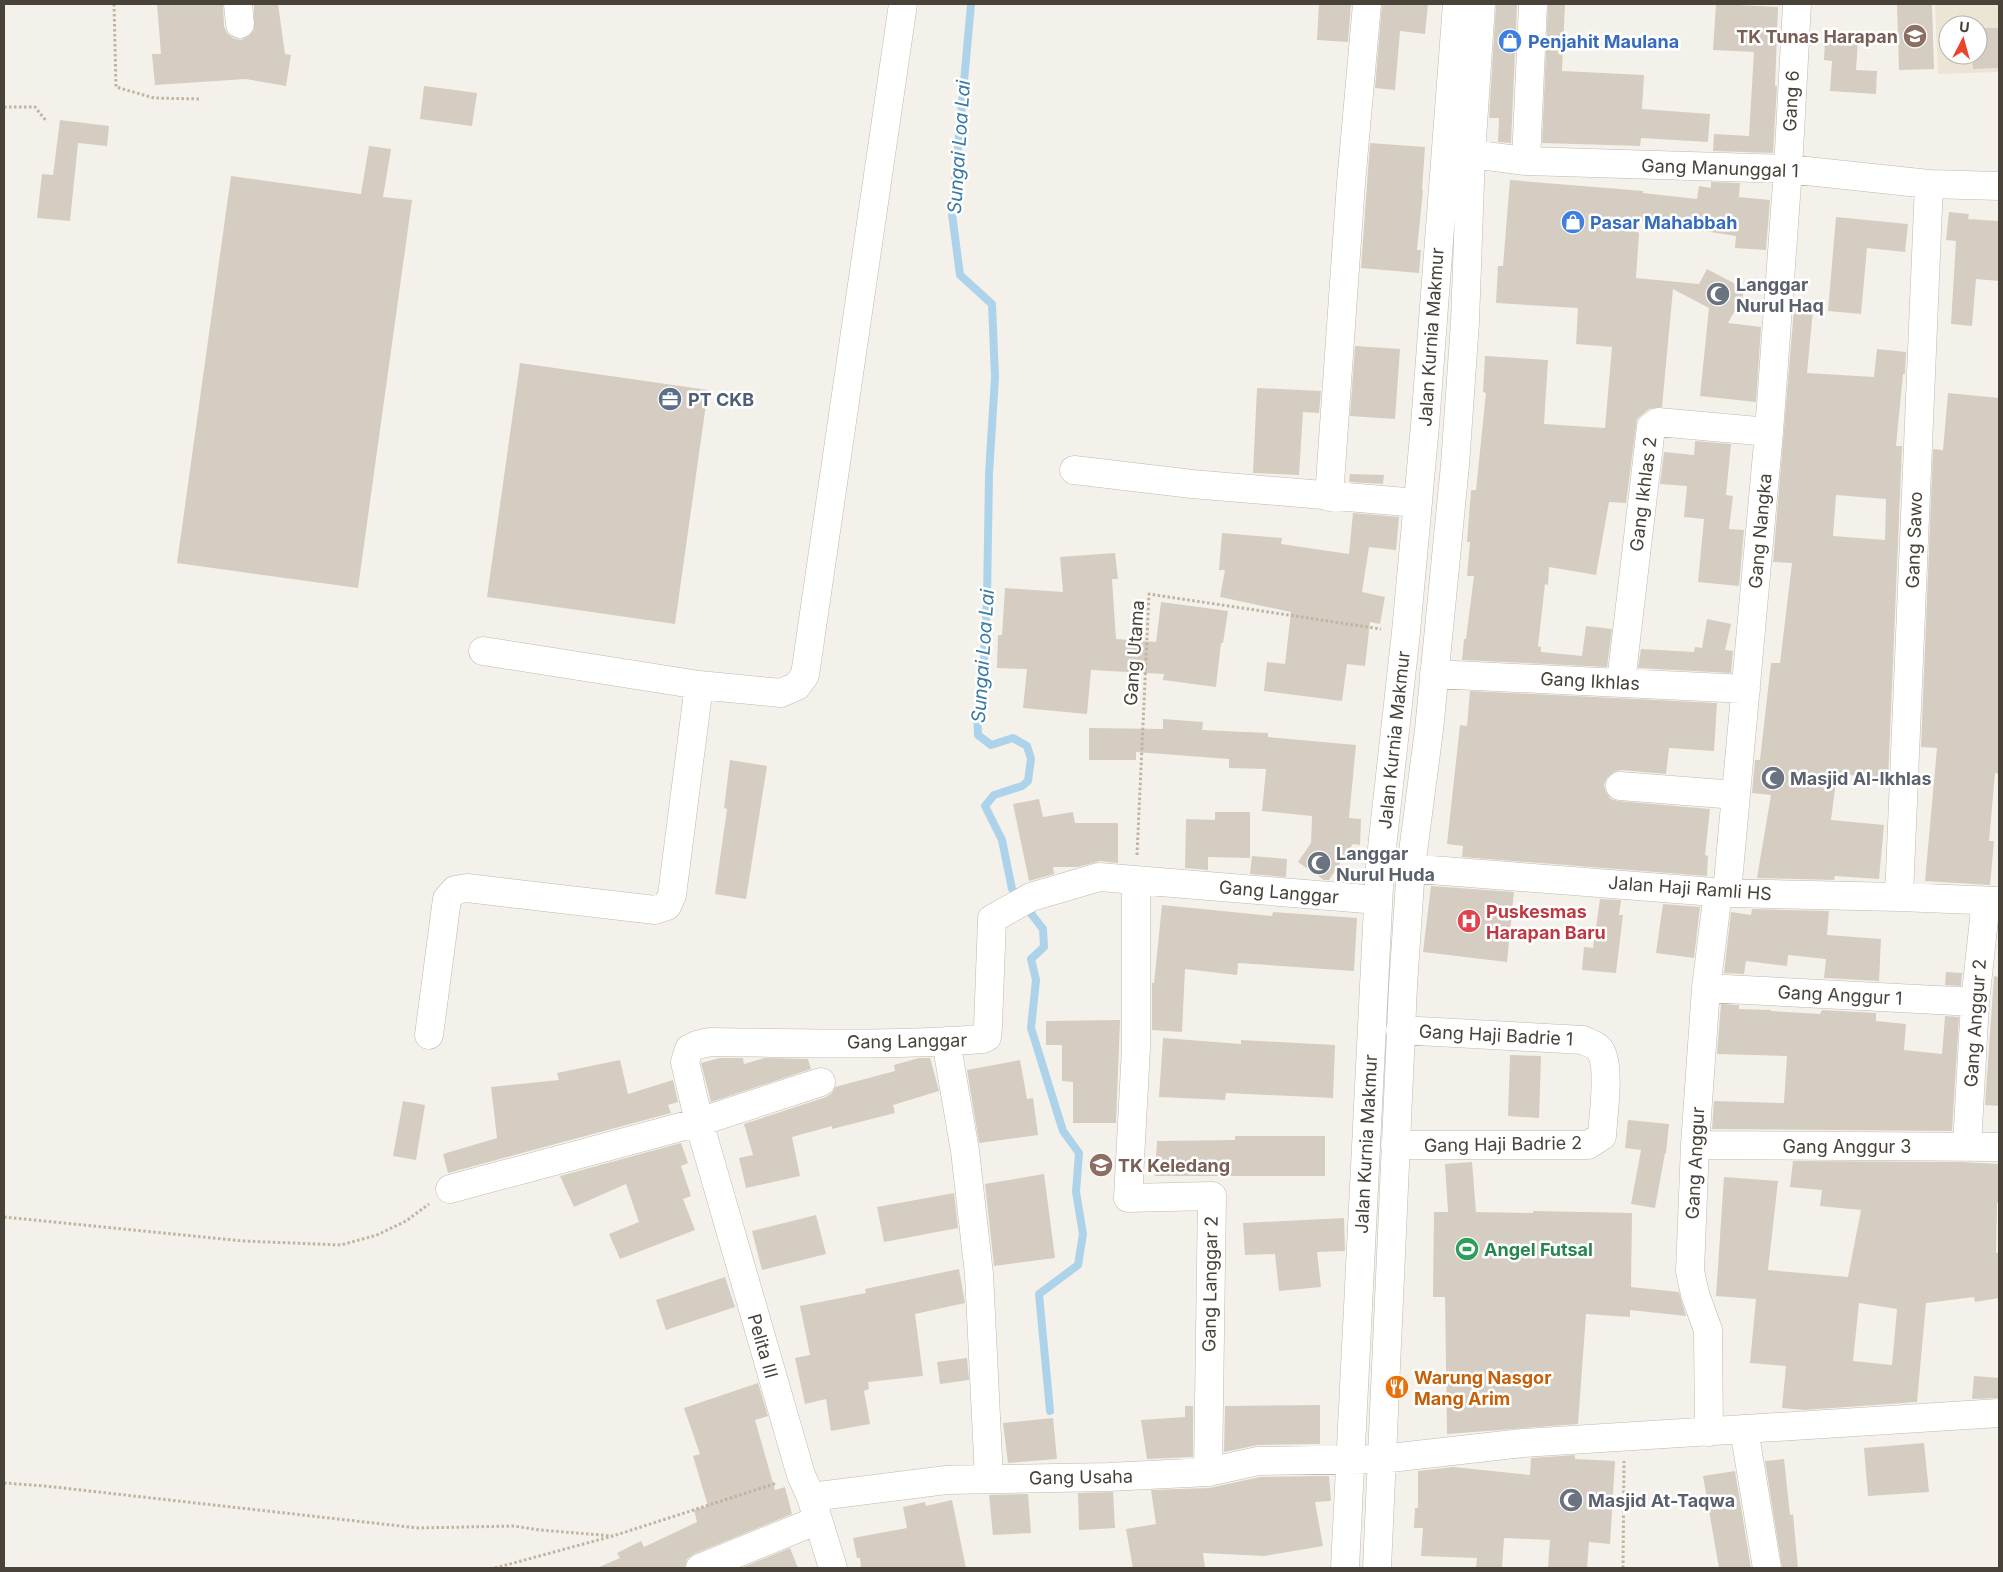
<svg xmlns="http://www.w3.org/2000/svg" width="2003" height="1572" viewBox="0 0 2003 1572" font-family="Inter,sans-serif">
  <rect width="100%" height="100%" fill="#f4f1eb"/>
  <path fill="#ece5d6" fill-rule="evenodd" d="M1935,4H1999V72L1938,74ZM1948,25H1978V55H1948Z"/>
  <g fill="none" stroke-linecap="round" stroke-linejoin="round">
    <path stroke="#add3eb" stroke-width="8" d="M971,4L952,214L960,275L992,304L995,377L989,474L987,599L983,678L977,711L978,735L991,745L1013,738L1027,746L1031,759L1028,781L1022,786L994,795L985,806L1002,840L1012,889L1043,929L1044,947L1031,959L1036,980L1031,1028L1063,1131L1079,1153L1076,1192L1083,1234L1078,1265L1039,1294L1050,1411"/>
  </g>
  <path fill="#d5cdc1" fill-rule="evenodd" d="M157,4H223L224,26L227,33L233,38L241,40L249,36L254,30V4H278L285,54L291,55L286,86L246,79L155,85L152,54H161Z
    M1319,4H1351L1348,42L1317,40Z
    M1382,4H1428L1425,34L1400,31L1395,90L1375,88Z
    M1496,4H1517L1511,143L1498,142L1499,118H1489Z
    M1548,4H1565L1562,71L1644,75L1642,109L1710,114L1708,142L1641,138L1640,146L1542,143Z
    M1716,4L1778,7L1775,86H1777L1773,153L1713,151L1714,134L1749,136L1754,52L1713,50Z
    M1897,4H1932L1934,69L1899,70Z
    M1978,28H1999V68L1973,69L1972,55H1978Z
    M1825,38L1858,40L1856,70L1877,71L1876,94L1830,91L1832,61L1824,60Z
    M424,86L477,93L472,126L420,119Z
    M60,120L109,126L107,146L78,143L70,221L37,218L42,174L53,175Z
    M1370,143L1425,147L1422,190H1423L1417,250H1421L1419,273L1361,268Z
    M369,146L391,149L383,197L412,200L358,588L177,563L231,176L361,194Z
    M1510,180L1643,191V193L1697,199L1699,186L1711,188V182L1740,183L1739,197L1770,200L1766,250L1735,248L1736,236L1607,216L1639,233L1636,278L1699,284L1707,269L1743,288V296L1728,323L1761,327L1756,402L1700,396L1709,308L1673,289L1662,407L1649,409L1637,419L1626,503L1609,502L1596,575L1549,567L1548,585L1545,584L1538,646L1541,647V652L1582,656L1586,626L1612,629L1607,667L1462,660L1464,639H1466L1474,576H1467L1470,542H1467L1471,490H1476L1486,393L1483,392L1485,356L1548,360L1544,424L1605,428L1612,347L1576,344L1578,308L1496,303L1498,266H1503Z
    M1949,212L1969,214L1968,219L1999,221V281L1976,279L1972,326L1951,324L1956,241L1946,240Z
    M1836,217L1908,224L1905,252L1867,248L1861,314L1828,311Z
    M1794,308L1813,310L1807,373L1874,377L1877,349L1906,352L1905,374H1903L1896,446H1902L1888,781L1837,773L1831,820L1884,825L1879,879L1835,876L1834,880L1757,878L1771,795L1752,793L1755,760H1760L1771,663H1780L1792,563L1773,562ZM1836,495L1886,499L1885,540L1833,536Z
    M1355,346L1400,349L1395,419L1350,416Z
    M520,363L708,390L675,624L487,597Z
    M1257,388L1321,391L1319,413L1303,412L1299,475L1253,473Z
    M1948,393L1999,398V774L1995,773L1989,841H1994L1990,885L1925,881L1937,748L1921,747L1933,449L1943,450Z
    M1695,441L1731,444L1726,495L1733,496L1729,529L1744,530L1739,586L1698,582L1704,519L1684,517L1687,486L1660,484L1664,452L1694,455Z
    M1350,474L1384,475L1383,484L1349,482Z
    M1353,513L1399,517L1396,550L1369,547L1362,592L1385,597L1380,624L1370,622L1365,666L1347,664L1342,701L1264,691L1267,662L1285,664L1291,612L1220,597L1225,570H1219L1222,533L1282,538L1281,544L1349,554Z
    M1115,553L1118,579H1112L1116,639L1156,642L1161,602L1228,611L1223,643H1221L1216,687L1163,680L1164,674L1091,670L1087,714L1023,708L1027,669L997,668L998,635H1002L1005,588L1063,592L1060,557Z
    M1707,619L1731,624L1725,650L1733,651L1731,673L1638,668L1641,649L1694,652L1695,647L1702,648Z
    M1470,691L1717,703L1714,751L1669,748L1666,774L1621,770L1614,772L1607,778L1604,785L1606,792L1611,799L1618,801L1710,809L1705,855L1708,856L1707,876L1462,857L1463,846L1447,844L1460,725L1467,726Z
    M1163,719L1203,722L1202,730L1268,733V737L1356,745L1349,818L1361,819L1360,845L1353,844L1329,880H1324L1298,862L1311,843L1312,816L1262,811L1266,769L1229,768V759L1136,752V760H1089V728L1163,729Z
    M730,760L767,766L746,899L715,894L727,809L724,808Z
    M1039,799L1043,817L1073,812L1075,823H1118V863L1100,861L1078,867H1053L1054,874L1029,881L1013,804Z
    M1215,812H1250V858L1208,857V870L1185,868L1186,819L1215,820Z
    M1252,856L1287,859L1286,877L1250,874Z
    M1431,886L1514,892L1507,962L1423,952Z
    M1600,899L1621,900L1619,915H1623L1616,973L1582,970L1584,947L1593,948Z
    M1663,904L1700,907L1694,958L1656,953Z
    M1162,905L1272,916L1273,912L1357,918L1354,971L1238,963L1237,975L1185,969L1182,1032L1152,1030V983H1154Z
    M1752,909L1829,911L1827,935L1881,939L1879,981L1824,978L1826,959L1788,955L1787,966L1746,961L1744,974L1724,973L1731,912L1751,915Z
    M1946,972L1962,973L1961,986L1945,985Z
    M1994,976L1999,977V1106L1985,1105Z
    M1721,1004L1739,1005V1009L1771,1010V1011L1820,1014L1822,1010L1876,1013V1021L1906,1024L1904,1050L1942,1054L1945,1016L1959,1017L1952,1131L1712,1129L1714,1101L1784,1103L1787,1056L1717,1054Z
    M1120,1020L1116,1123H1073V1082L1062,1081V1045H1046V1021Z
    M1163,1038L1241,1044V1040L1335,1045L1333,1098L1226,1093L1225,1100L1159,1097Z
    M1510,1055L1541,1056L1539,1118L1508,1116Z
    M720,1058H743L744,1064L765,1058L808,1059L811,1069L711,1102L701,1063Z
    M919,1058H930L939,1091L893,1105L895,1113L832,1129V1126L792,1137L800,1176L746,1188L739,1158L753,1155L744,1124L826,1097L832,1093L835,1087L895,1071L894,1065Z
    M620,1060L628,1094L673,1080L678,1102L668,1105L671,1113L448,1173L443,1154L497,1138L491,1087L559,1080L557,1073Z
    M1020,1060L1027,1099L1033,1098L1038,1135L979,1143L967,1070Z
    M403,1101L425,1105L416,1160L393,1156Z
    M1628,1120L1669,1124L1666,1153H1665L1655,1208L1631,1204L1641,1150L1625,1148Z
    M1235,1136H1325V1176H1155L1157,1141L1235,1140Z
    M681,1143L688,1163L681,1166L691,1196L683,1199L695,1230L620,1259L609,1234L639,1222L626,1184L574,1207L560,1176Z
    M1793,1161L1961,1162L1999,1164V1203H1997L1996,1253L1999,1252V1298L1975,1302L1974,1297L1926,1303L1917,1402L1804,1410L1782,1408L1786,1366L1750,1363L1756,1299L1716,1296L1724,1177L1778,1181L1768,1270L1848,1277L1861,1210L1820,1206L1822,1190L1790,1187ZM1859,1303L1897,1309L1892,1365L1853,1361Z
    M1472,1162L1476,1212L1533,1213V1211L1632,1213L1631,1287L1679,1292L1686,1316L1630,1310V1317L1586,1314L1578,1424L1447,1434L1445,1297H1433L1434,1212H1448L1445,1164Z
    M1044,1174L1055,1258L994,1266L985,1184Z
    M954,1193L958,1228L884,1242L877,1207Z
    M816,1215L826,1254L762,1270L752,1231Z
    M1344,1218L1345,1251L1317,1252L1321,1287L1279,1291L1275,1254L1245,1255L1243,1223Z
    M959,1269L965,1303L915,1314L923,1376L868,1382L869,1389L864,1391L870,1424L831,1431L826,1399L805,1404L795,1358L810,1355L800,1306L866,1293L865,1289Z
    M725,1277L735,1307L666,1330L656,1300Z
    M967,1358L969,1380L940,1384L937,1362Z
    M1974,1376L1999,1378V1398L1972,1399Z
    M758,1383L768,1416L755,1420L775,1490L785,1487L792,1514L694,1554L687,1559L685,1568H597L620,1558L617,1553L641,1541L644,1547L697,1522L694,1510L708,1506L693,1456L700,1454L684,1408Z
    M1320,1405V1444L1258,1445L1224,1452L1225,1406Z
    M1185,1406H1193V1457L1147,1459L1141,1420L1185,1417Z
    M1053,1418L1057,1459L1008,1463L1003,1423Z
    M1924,1443L1929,1492L1868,1496L1864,1448Z
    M1575,1455V1459L1615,1461L1610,1544L1589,1542L1587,1568H1548L1550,1540L1504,1538L1502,1568H1476L1477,1558L1421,1556L1423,1528H1414L1415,1508H1418V1471L1453,1467L1530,1475L1531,1458Z
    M1784,1459L1790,1515L1793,1514L1798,1568H1782L1765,1461Z
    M1735,1471L1751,1568H1719L1703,1476Z
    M1321,1476H1329L1331,1501L1315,1502L1323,1546L1264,1556L1203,1553L1205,1568H1133L1126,1529L1156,1524L1151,1490L1209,1488L1260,1477Z
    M1113,1492L1115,1528L1079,1530L1078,1493Z
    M1028,1494L1031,1533L993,1535L989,1495Z
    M952,1500L966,1568H861L860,1558H857L853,1538L907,1528L903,1507L925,1502L926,1506Z
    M790,1548L798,1568H741Z"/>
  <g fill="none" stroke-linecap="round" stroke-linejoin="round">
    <g stroke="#bfb9ae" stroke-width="29">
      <path id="minor" d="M238,4L240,24
        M1526,161L1533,4
        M1455,162L1471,154L1526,161L1788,169L1929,184L1999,186
        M1074,470L1192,484L1418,503
        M1329,497L1351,183L1367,4
        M483,651L699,685L781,693L797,686L805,675L903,4
        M1434,674L1746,689
        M1621,682L1651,427L1658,422L1769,432
        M1620,786L1736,795
        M1392,867L1727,893L1899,897L1999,901
        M1136,881V1048L1128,1198L1212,1196L1208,1472
        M1727,893L1769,432L1788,169L1797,4
        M1899,897L1929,184
        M1706,988L1975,1002
        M429,1035L447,899L455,890L467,888L655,910L667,906L672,895L699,685
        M946,1041L965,1151L979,1274L989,1478
        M1395,1145H1588L1602,1136C1603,1116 1611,1066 1600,1050C1597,1045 1588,1043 1583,1040L1400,1030
        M1695,1145L1999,1147
        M1967,1146L1975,1002L1986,901
        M450,1189L699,1122L821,1082
        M1744,1429L1767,1568
        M1709,1432L1708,1330L1695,1294L1690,1271L1695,1145L1706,988L1718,892
        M811,1497L946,1480L1108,1477L1208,1472L1258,1461L1381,1459L1523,1443L1999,1413
        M700,1568L818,1520
        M833,1568L811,1497L801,1475L699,1122L685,1062L689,1049L697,1045L710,1042C801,1043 893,1046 983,1039L987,1037L988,1026L992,919L1031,897L1099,877L1378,900
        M1345,1568L1380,866L1406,632L1425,425L1457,4
        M1377,1568L1403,986L1411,867L1429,730L1455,465L1465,322L1471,154L1481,4"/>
    </g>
    <path stroke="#c0b4a0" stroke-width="3" stroke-dasharray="2.5 2.5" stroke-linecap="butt" d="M114,4L116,87L154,98L200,99
      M4,107H35L47,122
      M1137,855L1149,594L1381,629
      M4,1217L244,1241L341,1245L377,1235L406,1221L429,1204
      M4,1483L45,1486L418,1528L513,1526L540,1530L613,1536
      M495,1568L613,1536L777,1483
      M1623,1568L1624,1461"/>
    <use href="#minor" stroke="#fff" stroke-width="28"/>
  </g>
  <defs>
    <g id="school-disc" transform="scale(1.25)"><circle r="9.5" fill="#8d6e63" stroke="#fff"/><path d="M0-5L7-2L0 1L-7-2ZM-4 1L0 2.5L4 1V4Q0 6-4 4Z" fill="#fff"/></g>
    <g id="shop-disc" transform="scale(1.25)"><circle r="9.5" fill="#3f7fe0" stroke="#fff"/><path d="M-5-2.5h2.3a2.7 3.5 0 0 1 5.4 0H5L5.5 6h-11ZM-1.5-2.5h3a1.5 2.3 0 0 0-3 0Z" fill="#fff"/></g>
    <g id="mosque-disc" transform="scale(1.25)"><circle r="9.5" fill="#6b7280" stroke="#fff"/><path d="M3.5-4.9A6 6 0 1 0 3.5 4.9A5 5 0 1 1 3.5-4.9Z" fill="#fff"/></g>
    <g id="office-disc" transform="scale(1.25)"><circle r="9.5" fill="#5c6f8a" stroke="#fff"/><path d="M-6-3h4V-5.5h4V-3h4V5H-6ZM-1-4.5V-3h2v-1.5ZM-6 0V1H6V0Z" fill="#fff"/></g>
    <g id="hospital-disc" transform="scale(1.25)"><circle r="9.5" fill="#e0444e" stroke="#fff"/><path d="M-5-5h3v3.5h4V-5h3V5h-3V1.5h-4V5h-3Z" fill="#fff"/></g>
    <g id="stadium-disc" transform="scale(1.25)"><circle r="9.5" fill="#2e9e5b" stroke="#fff"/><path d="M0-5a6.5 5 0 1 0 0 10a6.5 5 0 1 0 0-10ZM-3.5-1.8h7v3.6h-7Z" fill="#fff"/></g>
    <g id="restaurant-disc" transform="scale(1.25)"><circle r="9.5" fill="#e8710a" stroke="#fff"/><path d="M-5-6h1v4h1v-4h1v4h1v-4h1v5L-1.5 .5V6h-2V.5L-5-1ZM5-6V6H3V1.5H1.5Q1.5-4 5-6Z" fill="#fff"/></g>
  </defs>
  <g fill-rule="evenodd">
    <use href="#school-disc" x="1915" y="36"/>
    <use href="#shop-disc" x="1510" y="41"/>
    <use href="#shop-disc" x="1573" y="222"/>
    <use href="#mosque-disc" x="1718" y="294"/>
    <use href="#office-disc" x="670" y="399"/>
    <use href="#mosque-disc" x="1773" y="778"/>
    <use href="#mosque-disc" x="1319" y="863"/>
    <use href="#hospital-disc" x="1469" y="921"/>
    <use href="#school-disc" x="1101" y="1165"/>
    <use href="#stadium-disc" x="1467" y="1249"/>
    <use href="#restaurant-disc" x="1397" y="1387"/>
    <use href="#mosque-disc" x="1571" y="1500"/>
  </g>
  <g text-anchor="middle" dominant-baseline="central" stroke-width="5" stroke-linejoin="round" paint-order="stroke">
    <g font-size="18" font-weight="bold" fill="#785e54" stroke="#fff" text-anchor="end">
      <text x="1898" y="36">TK Tunas Harapan</text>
      <text x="1118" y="1165" text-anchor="start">TK Keledang</text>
    </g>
    <g font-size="18" font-weight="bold" fill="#366cbe" stroke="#fff" text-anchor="start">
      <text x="1528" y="41">Penjahit Maulana</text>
      <text x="1590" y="222">Pasar Mahabbah</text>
    </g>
    <g font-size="18" fill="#484239" stroke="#fff">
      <text transform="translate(1791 101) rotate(-87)">Gang 6</text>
      <text transform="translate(1720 168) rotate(2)">Gang Manunggal 1</text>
      <text transform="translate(1431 337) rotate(-86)">Jalan Kurnia Makmur</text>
      <text transform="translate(1643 494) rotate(-83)">Gang Ikhlas 2</text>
      <text transform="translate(1760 531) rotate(-85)">Gang Nangka</text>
      <text transform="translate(1914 540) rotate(-88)">Gang Sawo</text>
      <text transform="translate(1134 653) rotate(-86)">Gang Utama</text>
      <text transform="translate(1590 681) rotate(3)">Gang Ikhlas</text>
      <text transform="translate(1394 740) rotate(-84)">Jalan Kurnia Makmur</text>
      <text transform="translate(1690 888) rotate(4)">Jalan Haji Ramli HS</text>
      <text transform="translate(1279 892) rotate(5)">Gang Langgar</text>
      <text transform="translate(1840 995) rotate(3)">Gang Anggur 1</text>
      <text transform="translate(1975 1023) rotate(-86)">Gang Anggur 2</text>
      <text transform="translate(1496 1035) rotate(3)">Gang Haji Badrie 1</text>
      <text transform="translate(907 1041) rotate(-1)">Gang Langgar</text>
      <text transform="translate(1366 1144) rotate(-87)">Jalan Kurnia Makmur</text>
      <text transform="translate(1503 1144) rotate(-1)">Gang Haji Badrie 2</text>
      <text x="1847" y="1146">Gang Anggur 3</text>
      <text transform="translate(1695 1163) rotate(-87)">Gang Anggur</text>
      <text transform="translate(1210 1284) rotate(-89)">Gang Langgar 2</text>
      <text transform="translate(763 1346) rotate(74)">Pelita III</text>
      <text transform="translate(1081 1477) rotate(-1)">Gang Usaha</text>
    </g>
    <g font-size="18" font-weight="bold" fill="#5b616d" stroke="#fff" text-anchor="start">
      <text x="1736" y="284">Langgar<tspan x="1736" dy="21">Nurul Haq</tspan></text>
      <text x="1790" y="778">Masjid Al-Ikhlas</text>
      <text x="1336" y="853">Langgar<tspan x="1336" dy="21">Nurul Huda</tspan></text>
      <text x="1588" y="1500">Masjid At-Taqwa</text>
    </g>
    <g font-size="18" font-weight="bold" fill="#4e5e75" stroke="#fff" text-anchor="start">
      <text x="688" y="399">PT CKB</text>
    </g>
    <g font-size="18" font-weight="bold" fill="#be3a42" stroke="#fff" text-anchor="start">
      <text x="1486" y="911">Puskesmas<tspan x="1486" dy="21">Harapan Baru</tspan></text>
    </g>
    <g font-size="18" font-weight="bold" fill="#27864d" stroke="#fff" text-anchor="start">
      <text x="1484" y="1249">Angel Futsal</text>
    </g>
    <g font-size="18" font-weight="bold" fill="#c56008" stroke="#fff" text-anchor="start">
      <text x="1414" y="1377">Warung Nasgor<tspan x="1414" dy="21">Mang Arim</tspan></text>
    </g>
    <g font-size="19" font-style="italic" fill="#387aa4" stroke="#fff">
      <text transform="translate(959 147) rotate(-86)">Sungai Loa Lai</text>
      <text transform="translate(983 656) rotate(-86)">Sungai Loa Lai</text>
    </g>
  </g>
  <rect width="2003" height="1572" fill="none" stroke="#484239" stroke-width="10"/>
  <g transform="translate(1963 40) rotate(6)"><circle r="24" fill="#ffffff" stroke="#b6b3b0"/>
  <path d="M0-4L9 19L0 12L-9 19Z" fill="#e9452d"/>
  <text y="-8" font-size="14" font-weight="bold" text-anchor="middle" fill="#484239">U</text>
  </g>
</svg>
